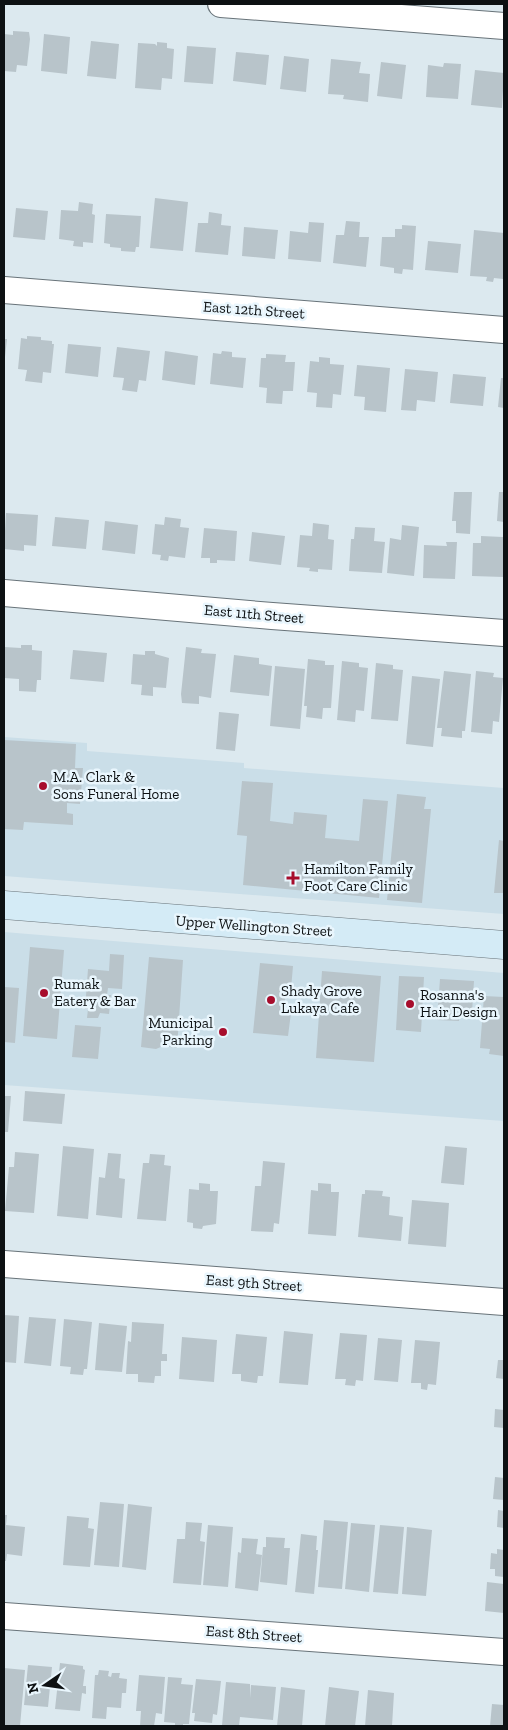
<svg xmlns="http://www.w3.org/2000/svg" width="508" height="1730" viewBox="0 0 508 1730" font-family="'Zilla Slab',serif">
  <rect width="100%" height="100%" fill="#dce9ef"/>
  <path fill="#cadee8" d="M4,737L87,743V751L244,763V768L504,788V914L4,876Z
    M4,932L504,973V1121L4,1085Z"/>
  <path fill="#b8c4ca" d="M13,31L29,32L30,39L27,66L17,65L16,72L4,71V34L13,35Z
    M44,34L70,37L67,74L41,71Z
    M91,41L119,44L116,79L87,76Z
    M157,42L167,43V48L174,49L172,79L162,78L161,90L135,88L138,43L155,44L157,46Z
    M187,46L216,48L213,84L184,82Z
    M236,52L269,55L266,85L233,81Z
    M284,56L309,59L306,92L280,89Z
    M331,59L361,62L359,73L370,74L368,102L343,99L344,95L328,94Z
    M381,62L406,65L402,99L377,96Z
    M444,63L461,64L458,99L426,97L428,65L443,67Z
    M475,70L504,73L502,108L471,105Z
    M155,198L188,202L183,251L150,248Z
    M79,202L93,204L92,214L95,215L93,243L83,242V247L73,246L74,241L59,239L61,210L78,211Z
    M16,208L48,211L45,240L13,237Z
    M209,212L222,214L221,225L231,226L228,255L195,252L198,223H208Z
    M106,214L141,216L139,247H136L135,252L121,251V248L110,247V244L104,243Z
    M346,221L360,222L359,237H369L366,267L333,263L336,235H344Z
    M309,222L324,223L321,262L288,259L290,231L308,233Z
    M402,225L416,226L413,270L403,269L402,274L394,273V268L380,266L382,237H395V229H402Z
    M244,227L278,230L275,259L242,256Z
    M474,230L504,233L503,279L494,278L493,282L486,281L487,277L470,276Z
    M428,241L461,244L458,273L425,270Z
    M27,336L41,337V340L52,341V344H54L51,373L43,372L42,383L25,381L27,370L18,369L21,338L27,339Z
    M4,339H7L5,357H4Z
    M68,344L101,347L98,377L65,373Z
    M117,347L150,351L146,381L139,380L137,392L122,390L124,378L113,377Z
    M165,351L198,356L195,385L162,380Z
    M222,351L232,352V357L246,358L243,388L210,384L213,353L221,354Z
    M266,354L286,355L285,362H295L293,391H283L282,404L266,403L267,388L259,387L261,358H266Z
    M319,357L330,358V364L344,365L341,395L333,394L332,408L316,407L317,393L307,392L310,361L319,362Z
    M357,365L390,368L386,412L364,410L365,397L354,396Z
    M405,369L438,372L435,402L417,400L416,411L401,410Z
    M453,374L486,377L483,406L450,403Z
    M501,378H504V408L498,407Z
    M454,492H472L470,534L456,533V521H452Z
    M499,492H504V522L497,521Z
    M6,513L38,515L36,546L24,545V551L4,549Z
    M55,517L89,520L86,549L52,546Z
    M165,517L181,519L180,527L189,528L185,558L169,556L168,561L160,560L161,555L152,554L155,524L164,525Z
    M105,521L138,525L135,554L102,550Z
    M313,523L329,525L328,539L334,540L332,570L318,569V572L309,571L310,568L297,567L300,535L312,536Z
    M402,525L419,527L414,576L387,573L390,538L401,540Z
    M355,527L375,528L374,541L385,542L382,573L349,571L351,539H354Z
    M204,528L237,531L235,561L217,560V563H210V558H201Z
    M252,532L285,536L281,565L249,561Z
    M481,536L503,537L504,577L472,576L473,543H481Z
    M446,542H457L455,579L423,578L424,545L447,546Z
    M21,645H32V650L42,651L41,680H37L36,692L19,691V679L4,678V647L21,648Z
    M186,647L202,649L201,653L216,654L211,698L199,696V704L182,703L181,694Z
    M73,650L107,653L104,682L70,679Z
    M145,651H155V654L169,658L166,688L153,687V696L141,695L142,685L131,684L133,654L145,655Z
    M234,655L259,658V664L272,666L269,696L230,692Z
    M308,659L325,661V665H334L331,708H323L322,719L306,717L307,706H304Z
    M342,661L359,663V667L368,668L364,711L356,710L355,722L337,720Z
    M376,663L393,665V669L403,670L398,721L371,719Z
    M275,666L305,669L300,729L270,726Z
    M444,671L471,674L465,731H462V738L441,736L442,728H437Z
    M476,671L494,673L493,677L503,678L499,722L493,721L492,734L471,732Z
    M412,676L440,679L433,747L406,744Z
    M219,712L239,714L235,751L216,749Z
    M4,740L76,744L75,768H83L80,804L67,803V813L73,814V825L24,822L23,830L4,829Z
    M242,781L273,783L270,821L293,824L294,812L327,815L325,838L359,841L363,799L388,801L379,898L243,885L247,836L237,835Z
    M397,794L426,797L424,809H431L422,903L387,900Z
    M499,840L504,841V893H494Z
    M30,947L64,950L57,1039L23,1036Z
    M110,954L124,955L122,989L108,988L107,995H111L109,1014L100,1013L98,1018H87L88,1009H85L88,969L109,971Z
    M149,957L183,960L177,1048L163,1046L156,1049L141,1047Z
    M260,963L293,966L291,989L286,988L284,1012L291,1013L288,1036L253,1033Z
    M322,971L381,976L374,1062L316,1058Z
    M399,976L424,977L421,1032L396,1030Z
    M440,979L474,981L472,1012L460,1010L459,1021L437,1020Z
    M4,987L19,988L15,1043L4,1042Z
    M484,996L504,997V1056L489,1054L490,1049L480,1048Z
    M75,1025L101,1027L98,1059L72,1057Z
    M25,1091L65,1094L62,1124L23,1121Z
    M4,1096H11L8,1132H4Z
    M63,1146L94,1149L88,1219L57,1216Z
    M445,1146L467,1148L464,1185L441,1183Z
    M15,1152L39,1154L34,1213L5,1211L9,1167H14Z
    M108,1153L121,1154L119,1178L125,1179L122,1218L96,1215L99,1177L105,1178Z
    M150,1154L165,1155L164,1165L171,1166L166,1221L137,1219L143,1163H149Z
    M263,1161L285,1163L279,1224L274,1223L273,1232L251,1231L255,1186H261Z
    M199,1183L210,1184V1191H218L216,1224L203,1226L202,1229L193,1228V1223L187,1222L189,1189L199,1190Z
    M318,1183L331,1184V1192H339L336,1236L308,1234L311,1190L318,1191Z
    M365,1190L383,1191L382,1196L390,1197L389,1215L403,1217L401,1241L358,1237L362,1194H365Z
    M412,1200L449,1203L446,1247L408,1244Z
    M4,1315L19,1316L16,1363L4,1362Z
    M29,1317L56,1319L51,1366L24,1363Z
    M64,1319L92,1322L87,1369H84L83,1375L70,1374L71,1367L60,1366Z
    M132,1322L164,1324L162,1354H167V1361H161V1376H155L154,1383L138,1382V1374H126L128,1341L131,1342Z
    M99,1323L127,1326L122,1372L95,1370Z
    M284,1331L313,1334L308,1385L279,1383Z
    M340,1333L367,1335L363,1381L356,1380L355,1386L345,1385L346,1379H335Z
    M236,1334L267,1337L263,1376H258L257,1383L241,1381V1374H232Z
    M182,1337L217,1340L214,1382L179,1379Z
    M378,1338L402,1340L398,1382L374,1380Z
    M415,1340L440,1342L436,1385L428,1384L427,1390L421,1389V1383H411Z
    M498,1360H504V1379L496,1378Z
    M495,1409L504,1410V1428L494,1427Z
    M495,1477L504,1478V1500L493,1499Z
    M100,1502L124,1504L119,1567L94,1565Z
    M128,1504L152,1507L146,1570L122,1567Z
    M498,1510L504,1511V1528L497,1527Z
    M4,1515H7L6,1525L25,1527L22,1556L7,1554L6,1561H4Z
    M67,1516L89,1518L88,1528L94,1529L90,1567L63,1565Z
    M324,1520L348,1522L342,1589L318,1587Z
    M186,1522L202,1523L200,1541L205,1542L201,1585L173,1583L177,1539H185Z
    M351,1523L375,1525L369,1592L345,1589Z
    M208,1525L233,1527L228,1587L203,1585Z
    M380,1525L404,1527L398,1594L373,1592Z
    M407,1527L432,1530L426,1596L402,1594Z
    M301,1534L317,1536L316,1550H318L314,1594L295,1592Z
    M266,1537L285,1538L284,1548H290L287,1585L260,1582L263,1547H266Z
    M242,1538L258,1539L256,1554L262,1555L258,1591L235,1588L238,1552L241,1553Z
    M497,1549L504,1550V1577L495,1576V1569H490L491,1553L497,1554Z
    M487,1582L504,1584V1613L485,1611Z
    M60,1663L83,1666V1669L85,1670L83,1686H86V1694L82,1693L80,1711L55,1709Z
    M28,1665L52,1667L48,1707L24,1705Z
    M4,1668L25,1670L20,1726H4Z
    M99,1670L109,1671L108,1676L111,1677L112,1673H120L119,1678L127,1679L126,1693H122L121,1708L107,1707L106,1719L92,1718L95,1675H98Z
    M139,1675L165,1677L162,1714L156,1713L154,1726H140L141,1711H136Z
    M168,1677L182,1678L181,1684L193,1685L189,1724H183V1726H175V1723L164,1722Z
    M196,1679L221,1681L217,1715L213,1714L212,1723L194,1721L195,1713H192Z
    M226,1682L250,1684V1698L251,1685L276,1687L273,1720L240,1717L239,1726L222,1725Z
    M281,1687L305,1690L302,1726H277Z
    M329,1687L359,1691L355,1726H325Z
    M368,1690L394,1693L392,1726H365Z
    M492,1704L504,1705V1726H490Z"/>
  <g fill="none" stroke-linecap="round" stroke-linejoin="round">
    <g stroke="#687379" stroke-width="28">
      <path id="minor" d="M221,4L504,26
        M4,290L504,330
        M4,593L272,616L504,633
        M4,1264L504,1302
        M4,1616L504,1652"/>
    </g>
    <g stroke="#687379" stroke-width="29">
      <path id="secondary" d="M4,905L504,945"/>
    </g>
    <use href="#minor" stroke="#fff" stroke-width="26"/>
    <use href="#secondary" stroke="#d4ebf6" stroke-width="28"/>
  </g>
  <g fill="#a70d2c" stroke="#e9f6fd" stroke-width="2">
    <circle cx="43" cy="786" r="5"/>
    <path d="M290.5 870.5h5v5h5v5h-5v5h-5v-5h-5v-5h5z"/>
    <circle cx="44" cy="993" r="5"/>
    <circle cx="271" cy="1000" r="5"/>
    <circle cx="410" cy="1004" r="5"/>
    <circle cx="223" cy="1032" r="5"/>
  </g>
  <g text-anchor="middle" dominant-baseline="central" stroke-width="5" stroke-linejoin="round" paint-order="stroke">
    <g font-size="15" fill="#0d1113" stroke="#e9f6fd">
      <text transform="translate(254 310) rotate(4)">East 12th Street</text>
      <text transform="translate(254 614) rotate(5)">East 11th Street</text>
      <text transform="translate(254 926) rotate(4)">Upper Wellington Street</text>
      <text transform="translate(254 1283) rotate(4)">East 9th Street</text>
      <text transform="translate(254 1634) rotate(4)">East 8th Street</text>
    </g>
    <g font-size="15" fill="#0d1113" stroke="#e9f6fd" text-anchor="start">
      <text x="53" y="777">M.A. Clark &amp;<tspan x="53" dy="17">Sons Funeral Home</tspan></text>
      <text x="304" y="869">Hamilton Family<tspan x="304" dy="17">Foot Care Clinic</tspan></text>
      <text x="54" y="984">Rumak<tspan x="54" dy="17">Eatery &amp; Bar</tspan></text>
      <text x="281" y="991">Shady Grove<tspan x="281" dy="17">Lukaya Cafe</tspan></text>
      <text x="420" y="995">Rosanna's<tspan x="420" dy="17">Hair Design</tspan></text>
      <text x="213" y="1023" text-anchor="end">Municipal<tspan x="213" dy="17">Parking</tspan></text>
    </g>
  </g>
  <rect width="508" height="1730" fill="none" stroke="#0d1113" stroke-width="10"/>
  <g transform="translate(45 1685) rotate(257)" stroke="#e9f6fd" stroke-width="4" paint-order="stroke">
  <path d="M0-4L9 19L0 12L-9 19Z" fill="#0d1113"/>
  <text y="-8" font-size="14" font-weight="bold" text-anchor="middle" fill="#0d1113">N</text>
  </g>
</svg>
